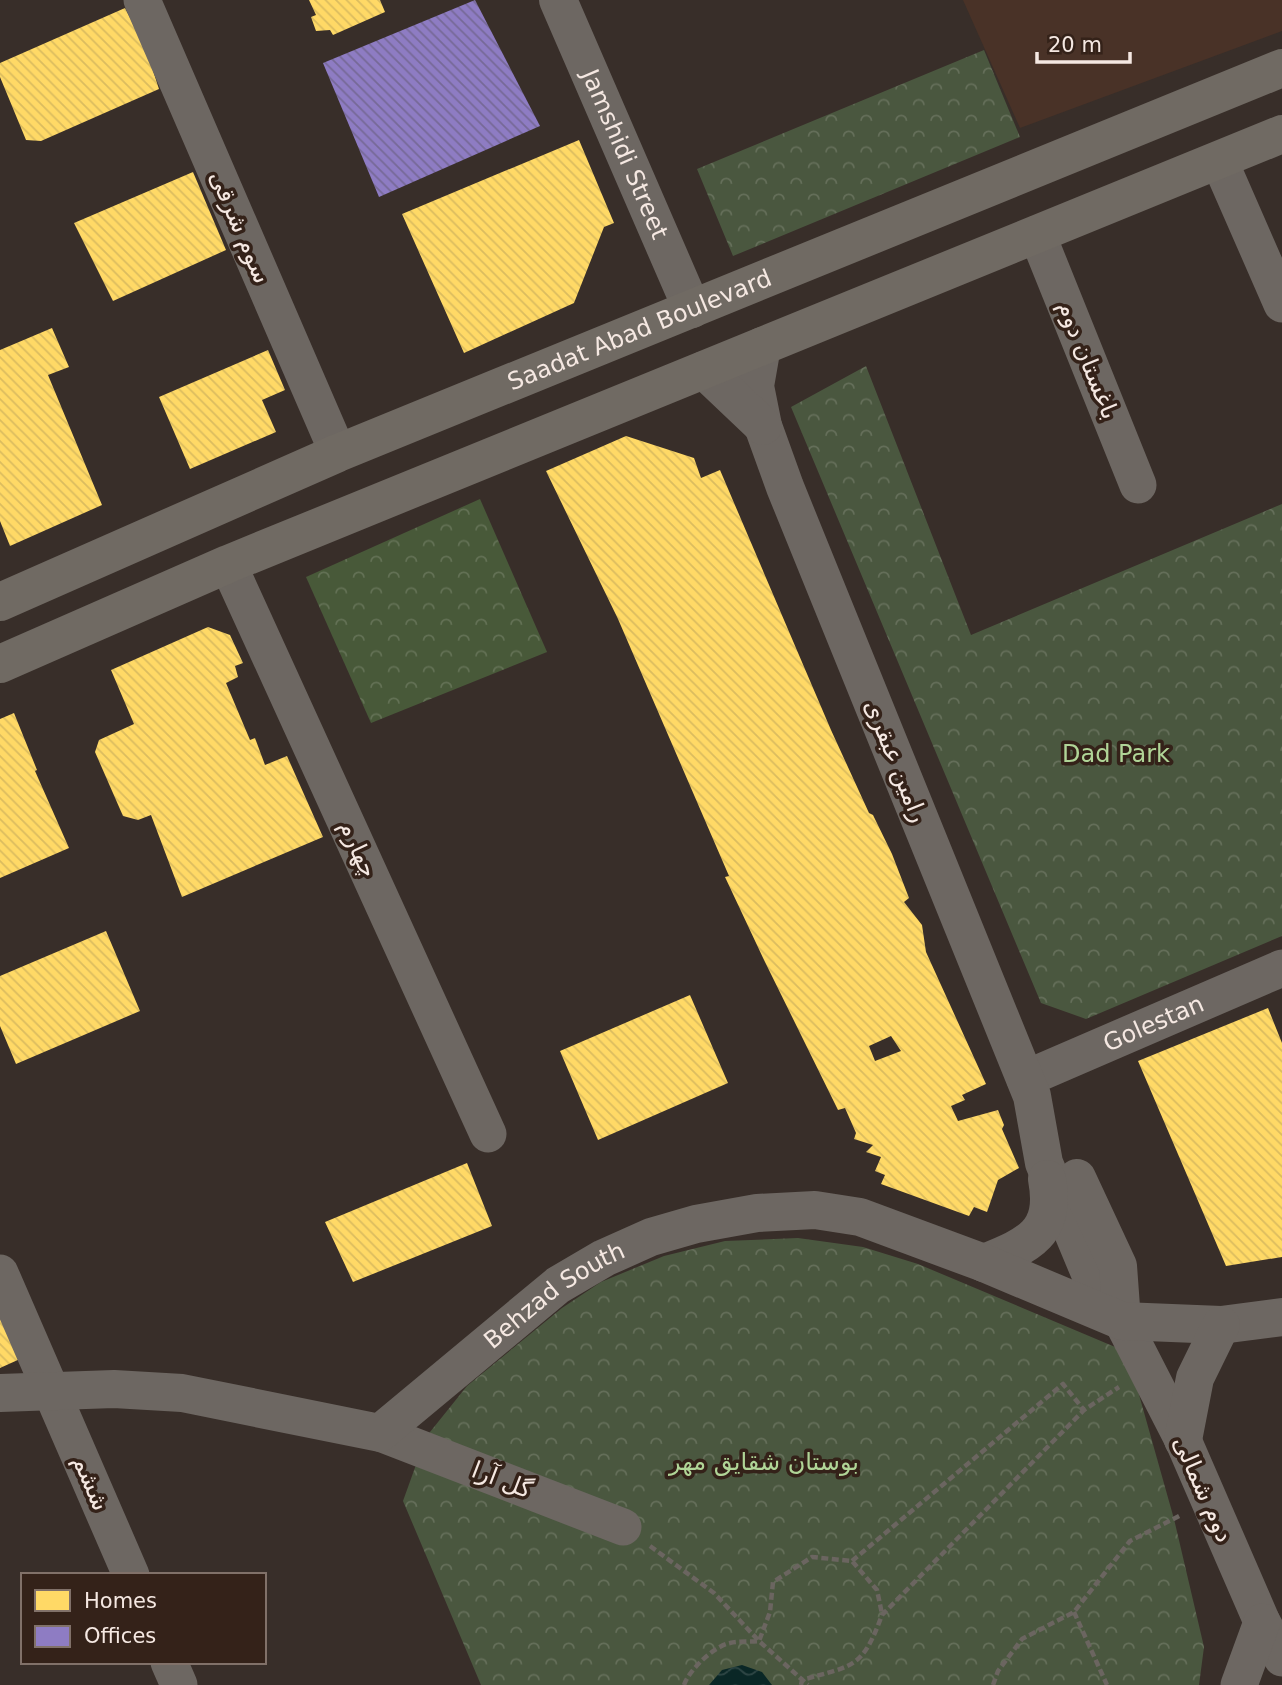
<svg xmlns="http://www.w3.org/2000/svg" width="1282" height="1685" viewBox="0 0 1282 1685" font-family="'DejaVu Sans',Vazirmatn,sans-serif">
  <defs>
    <pattern id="forest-crowns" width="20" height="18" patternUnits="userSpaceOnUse" patternTransform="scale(1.75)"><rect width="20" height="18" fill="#485939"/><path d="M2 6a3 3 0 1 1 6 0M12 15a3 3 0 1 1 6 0" fill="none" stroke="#637155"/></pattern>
    <pattern id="park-crowns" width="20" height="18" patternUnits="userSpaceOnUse" patternTransform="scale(1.75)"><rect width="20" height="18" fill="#4a573f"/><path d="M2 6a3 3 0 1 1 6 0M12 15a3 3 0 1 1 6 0" fill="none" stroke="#656f5a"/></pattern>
    <pattern id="water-waves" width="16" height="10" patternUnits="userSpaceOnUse" patternTransform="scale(1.75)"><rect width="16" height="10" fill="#0a2726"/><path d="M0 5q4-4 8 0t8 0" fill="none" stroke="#2e4645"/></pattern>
    <pattern id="homes-back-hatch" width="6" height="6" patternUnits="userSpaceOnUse" patternTransform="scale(1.75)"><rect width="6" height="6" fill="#ffd966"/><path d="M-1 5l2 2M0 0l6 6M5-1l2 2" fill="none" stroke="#dbbc5f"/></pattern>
    <pattern id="offices-back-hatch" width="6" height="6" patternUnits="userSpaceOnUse" patternTransform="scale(1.75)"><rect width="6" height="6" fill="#8e7cc3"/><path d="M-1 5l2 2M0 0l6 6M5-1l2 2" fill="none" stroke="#766997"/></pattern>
  </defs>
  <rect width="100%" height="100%" fill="#382e29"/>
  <path fill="#493227" d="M963,0H1282V31L1020,128Z"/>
  <path fill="url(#forest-crowns)" d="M480,499L547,652L371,723L306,577Z"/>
  <path fill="url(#park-crowns)" d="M984,50L1020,137L733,256L697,169Z
    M866,366L971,635L1282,504V936L1086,1019L1041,1003L791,407Z
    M798,1238L863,1247L918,1264L1127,1352L1174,1519L1204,1647L1199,1685H481L403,1501L426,1437L467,1386L562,1308L601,1282L664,1256L725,1241Z"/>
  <path fill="url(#water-waves)" d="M742,1665L762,1672L772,1685H709L722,1670Z"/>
  <path fill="url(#homes-back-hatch)" fill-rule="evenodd" d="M309,0H380L385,12L333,35L330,30L316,31L311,17L316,15Z
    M125,8L146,49L159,89L41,141L26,140L0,77V63Z
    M579,140L614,223L604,227L574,303L464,353L402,214Z
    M193,172L226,250L113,301L74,223Z
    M52,328L69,367L48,375L102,505L10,546L0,521V350Z
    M268,350L285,390L262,400L276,432L190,469L159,397Z
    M626,436L694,458L701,478L720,470L831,730L869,813L873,815L892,854L909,898L904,902L922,925L926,952L986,1084L962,1095L965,1100L951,1106L958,1121L998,1110L1004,1125L1002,1129L1019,1168L998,1180L987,1212L974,1207L969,1216L881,1184L885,1175L875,1171L881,1157L866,1152L873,1145L854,1139L856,1133L845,1108L838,1110L765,962L725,877L729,876L618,619L546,471ZM891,1036L901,1051L875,1061L869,1046Z
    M208,627L230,635L243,663L235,666L238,677L226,683L250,740L255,738L265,765L287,756L323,837L182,897L151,815L138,820L123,816L95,752L99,740L134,724L111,670Z
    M14,713L37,770L35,771L69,848L0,878V719Z
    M106,931L140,1011L16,1064L0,1026V976Z
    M690,995L728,1083L598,1140L560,1051Z
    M1268,1008L1282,1043V1257L1226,1266L1138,1061Z
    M467,1163L492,1226L353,1282L325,1222Z
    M0,1312L20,1359L0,1368Z"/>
  <path fill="url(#offices-back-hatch)" d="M475,0L540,126L379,197L323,63Z"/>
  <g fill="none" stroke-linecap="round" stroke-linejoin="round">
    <path stroke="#6b6560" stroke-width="4.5" stroke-dasharray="7 3.5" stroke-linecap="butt" d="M650,1546L714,1593L759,1641L808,1685
      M852,1561L1063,1384L1084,1410
      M1074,1612L1107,1685
      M684,1685C689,1670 714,1646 730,1643C739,1641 750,1642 759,1641L770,1612L773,1582L812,1557L852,1561L877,1590L882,1614
      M801,1685L802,1680C854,1665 862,1669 882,1615L1084,1410L1119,1387
      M993,1685L998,1671L1022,1639L1074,1612L1130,1541L1181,1515"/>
    <g stroke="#6d6762" stroke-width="37">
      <path d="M142,0L338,453"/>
      <path d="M1219,160L1282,304"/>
      <path d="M1037,234L1138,485"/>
      <path d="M228,564L488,1134"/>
      <path id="s1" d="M1025,1079L1282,968"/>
      <path d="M0,1273L131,1575"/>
      <path d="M1122,1321L1183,1440L1262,1622L1282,1658"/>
      <path d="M380,1433L623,1527"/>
      <path d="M169,1662L179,1685"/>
      <path d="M1239,1685L1262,1622"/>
    </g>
    <g stroke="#6d6762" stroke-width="38">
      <path id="s2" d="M558,0L692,309"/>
      <path d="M762,346L755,386L763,426L785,487L1032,1096L1044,1163L1094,1283L1122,1321"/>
      <path d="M704,370L763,426"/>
      <path d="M1077,1178L1118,1266L1122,1321"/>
      <path d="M984,1263C1029,1245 1057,1233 1047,1179"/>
      <path id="s3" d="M0,1393L114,1389L182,1393L380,1433L558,1285L604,1258L651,1237L696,1224L757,1213L815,1210L860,1217L984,1263L1122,1321L1221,1325L1282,1317"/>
      <path d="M1183,1440L1195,1378L1221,1325"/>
    </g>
    <g stroke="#706a63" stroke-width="38">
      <path id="s4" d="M0,602L338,453L1282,68"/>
      <path d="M0,664L228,564L1282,134"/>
    </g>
  </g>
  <g text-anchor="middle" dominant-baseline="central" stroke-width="7" stroke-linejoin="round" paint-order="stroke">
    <g font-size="24" fill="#f5e8e2" stroke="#342219">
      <text stroke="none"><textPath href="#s2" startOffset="168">Jamshidi Street</textPath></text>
      <text transform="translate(240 227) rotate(67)">سوم شرقی</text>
      <text stroke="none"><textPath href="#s4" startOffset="695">Saadat Abad Boulevard</textPath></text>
      <text transform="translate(1088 360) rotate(68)">باغستان دوم</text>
      <text transform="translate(896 761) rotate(68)">رامین عبقری</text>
      <text transform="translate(358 849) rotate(65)">چهارم</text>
      <text stroke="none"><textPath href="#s1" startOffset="140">Golestan</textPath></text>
      <text stroke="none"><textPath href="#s3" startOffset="607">Behzad South</textPath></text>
      <text transform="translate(502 1480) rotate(21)">گل آرا</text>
      <text transform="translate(91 1483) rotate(67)">ششم</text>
      <text transform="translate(1203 1489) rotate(66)">دوم شمالی</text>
    </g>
    <g font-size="24" fill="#b0d597" stroke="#342219">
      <text x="1116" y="754">Dad Park</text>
      <text x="764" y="1462">بوستان شقایق مهر</text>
    </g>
  </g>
  <rect x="21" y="1573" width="245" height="91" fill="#342219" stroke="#817169" stroke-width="2"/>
  <rect x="35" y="1590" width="35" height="21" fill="#ffd966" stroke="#817169" stroke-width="2"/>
  <text x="84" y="1608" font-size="21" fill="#f5e8e2">Homes</text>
  <rect x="35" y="1626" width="35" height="21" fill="#8e7cc3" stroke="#817169" stroke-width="2"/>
  <text x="84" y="1643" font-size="21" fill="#f5e8e2">Offices</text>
  <path d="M1037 52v10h93v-10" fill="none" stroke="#f5e8e2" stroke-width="3.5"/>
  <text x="1048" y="52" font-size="21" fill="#f5e8e2" stroke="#342219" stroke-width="5" paint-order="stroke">20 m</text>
</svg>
